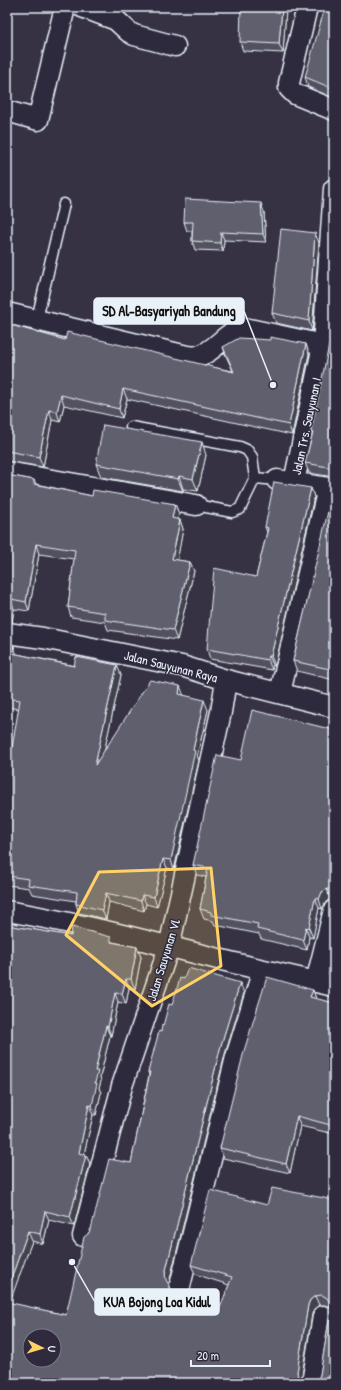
<svg xmlns="http://www.w3.org/2000/svg" width="341" height="1390" viewBox="0 0 341 1390" font-family="'Patrick Hand',sans-serif">
  <rect width="100%" height="100%" fill="#363244"/>
  <filter id="ink" filterUnits="userSpaceOnUse"><feTurbulence type="fractalNoise" baseFrequency=".025" numOctaves="2"/><feDisplacementMap in="SourceGraphic" scale="8" xChannelSelector="R" yChannelSelector="G"/><feConvolveMatrix kernelMatrix="1 2 1 2 8 2 1 2 1" color-interpolation-filters="sRGB"/></filter>
  <g filter="url(#ink)">
    <g fill="none" stroke-linecap="round" stroke-linejoin="round">
      <g stroke="#e8f1f8" stroke-width="13">
        <path id="lane" d="M37,319L64,204
          M131,427L240,447L247,450L252,457L255,478L240,509L232,512L196,505
          M255,478L277,480"/>
      </g>
      <g stroke="#e8f1f8" stroke-width="23">
        <path id="street" d="M82,7L116,20L129,32L134,35L175,46
          M307,7L289,83V88L295,94L334,110
          M7,111L38,120L65,7
          M7,313L187,356C190,356 194,357 197,356C215,353 225,331 244,328L323,345L334,343
          M7,472L196,505
          M277,480L334,489
          M294,482L323,345L334,189
          M7,633L43,638L182,666L226,680L334,707
          M280,693L328,488
          M7,911C78,923 148,941 218,959C257,969 295,977 334,986
          M316,982L334,910
          M83,1236L122,1086L169,947L221,712L226,680
          M180,1286L236,1057L263,970
          M312,1383L323,1316"/>
      </g>
      <use href="#lane" stroke="#2f2a3d" stroke-width="10"/>
      <use href="#street" stroke="#2f2a3d" stroke-width="20"/>
    </g>
    <path fill="#53515f" stroke="#e8f1f8" d="M334,7V98L308,87L305,77Z
      M286,10L283,53L243,51L240,42Z
      M264,212L266,242L224,240L223,251L195,250L192,241V231H187L184,222Z
      M319,243L312,331L276,323L272,313Z
      M7,324L65,340L233,371L226,356L223,347L306,344L309,354L292,435L127,399L122,418L64,405L60,422L52,420L43,467L7,461Z
      M334,343V477L309,473L305,463L312,435L311,431Z
      M206,455L198,491L183,489V491L101,477L96,464Z
      M7,475L34,480L36,484L92,496L175,504L179,514L178,519L180,520L183,529L177,560L190,562L194,571L177,640L108,630L105,622L71,617L68,607L74,559L39,554L29,611L14,609L12,622H7Z
      M311,488L314,497L275,666L273,665L272,670L210,659L207,649L256,577L267,532L265,527Z
      M334,489V680L297,671L293,661Z
      M7,642L8,645L17,654L121,675L104,752L183,695L208,710L197,756L199,760L174,870L167,868L157,907L146,904L144,911L109,902L106,919L79,913L76,904V901L32,894L29,888L7,885V777L19,709L7,707Z
      M334,730V899H330L326,902L322,909L319,908L313,938L309,937L307,950L261,939L259,934L215,925L213,921L204,919L200,909L206,877L197,875L193,865L241,760Z
      M7,925L71,936L113,942L137,947L141,957L135,989L129,988L126,1004L118,1002L111,1036H110L100,1077L101,1081L99,1088L101,1093L96,1115H93L84,1154L86,1155L90,1164L74,1226L49,1220L43,1244L32,1241L9,1303L66,1315L88,1234L131,1163L149,1075L148,1072L161,1032L172,1005L244,993L225,1054L169,1283L173,1295L171,1304L218,1313L229,1285L195,1274L191,1265L267,1205L334,1200V1383L317,1381L320,1375L331,1308L325,1305H319L314,1309L312,1314L7,1383Z
      M313,990L316,999L334,1003V1134L300,1126L290,1173L223,1158L220,1148Z"/>
    <path fill="#43424d" stroke="#e8f1f8" d="M282,7H285L286,10L283,53L279,44Z
      M261,203L264,212L266,242L263,234Z
      M221,232L224,240L223,251L220,243Z
      M315,233L319,243L312,331L309,321Z
      M306,344L309,354L292,435L289,425Z
      M123,389L127,399L122,418L119,409Z
      M61,395L64,405L60,422L57,412Z
      M49,410L52,420L43,467L39,457Z
      M202,442L206,455L198,491L193,479Z
      M179,476L183,489V491L178,479Z
      M311,488L314,497L275,666L271,656Z
      M175,504L179,514L176,528L172,518Z
      M180,520L183,529L176,568L172,559Z
      M36,544L39,554L29,611L26,602Z
      M190,562L194,571L177,640L173,630Z
      M11,599L14,609L12,622L9,613Z
      M14,646L17,656L12,653Z
      M269,656L273,665L272,670L268,660Z
      M117,665L121,675L99,775L95,765Z
      M180,686L184,696L179,694Z
      M204,700L208,710L197,756L199,760L174,870L171,860L193,750Z
      M163,859L167,868L157,907L154,897Z
      M327,889L330,899L326,902L322,909L319,899L322,892Z
      M106,893L109,902L106,919L102,910Z
      M142,895L146,904L144,911L141,901Z
      M315,898L319,908L313,938L309,928Z
      M306,927L309,937L307,950L303,940Z
      M137,947L141,957L135,989L131,979Z
      M126,979L129,988L126,1004L122,994Z
      M240,983L244,993L225,1054L169,1283V1287V1285L173,1295L169,1312L166,1303L165,1274L221,1045Z
      M313,990L316,999L310,997Z
      M115,993L118,1002L111,1036L108,1027Z
      M106,1026L110,1036L100,1077L101,1081L99,1088L101,1093L96,1115L92,1106L95,1083V1071Z
      M89,1105L93,1115L82,1163L79,1153Z
      M297,1116L300,1126L290,1173L286,1164Z
      M86,1155L90,1164L74,1226L70,1217Z
      M45,1211L49,1220L43,1244L40,1234Z
      M28,1231L32,1241L7,1310V1290Z
      M315,1296L319,1305L314,1309L312,1314L301,1381L298,1377L297,1372L308,1305L310,1300Z"/>
    <path fill="#605e6e" stroke="#e8f1f8" fill-rule="evenodd" d="M241,7H282L279,44L240,42Z
      M325,7H334V89L305,77Z
      M185,199L261,203L263,234L221,232L220,243L192,241L193,222H184Z
      M281,229L315,233L309,321L272,313Z
      M334,299V318L333,319Z
      M7,324L65,340L67,332L234,372L223,347L239,338L270,340V337L306,344L289,425L123,389L119,409L61,395L57,412L49,410L39,457L7,451Z
      M334,343V468L305,463L313,432L311,431L329,345Z
      M103,425L202,442L193,479L179,476L178,479L96,464Z
      M7,475L34,480V484L92,496L93,490L175,504L172,518L180,520L172,559L190,562L173,630L105,620V613L68,607L75,550L36,544L26,602L11,599L9,613H7Z
      M274,482L311,488L271,656H269L268,660L207,649L214,568L256,577L268,528L265,527Z
      M334,489V670L293,661L333,490Z
      M7,645L14,646L12,653L74,666L76,657L117,665L95,765L150,680L180,686L179,694L204,700L193,750L195,751L171,860L163,859L154,897L142,895L141,901L106,893L102,910L76,904L77,892L28,885L29,879L7,876V777L20,700L7,698Z
      M252,710L334,730V889H327L322,892L319,899L315,898L309,928L306,927L303,940L257,929L258,924L211,915V912L200,909L208,868L193,865L217,755L241,760Z
      M7,925L71,936L72,927L111,937V942L137,947L131,979H126L122,994L115,993L108,1027L106,1026L95,1071H98L95,1083H97L92,1106L89,1105L79,1153L86,1155L70,1217L45,1211L40,1234L28,1231L7,1290Z
      M188,968L240,983L221,1045L165,1274L166,1280L169,1285L166,1303L218,1313L232,1277L191,1265L210,1190L267,1205L272,1188L334,1200V1383H314L317,1381L320,1375L331,1308L330,1303L327,1298L322,1295L315,1296L310,1300L308,1305L297,1372L298,1377L301,1382L303,1383H7V1302L66,1315L84,1237L88,1234L91,1229L109,1159L131,1163L150,1072H148L159,1031L161,1032L162,1025L163,1026L169,1004L172,1005L180,978L184,979ZM30,1336H54V1360H30Z
      M267,977L313,990L310,997L334,1003V1126L297,1116L286,1164L220,1148L244,1051Z"/>
  </g>
  <path fill="#ffd166" fill-opacity="0.2" stroke="#ffd166" stroke-width="3" stroke-linejoin="round" d="M211,868L221,966L152,1006L66,935L99,872Z"/>
  <g text-anchor="middle" dominant-baseline="central" stroke-width="3" stroke-linejoin="round" paint-order="stroke">
    <g font-size="13" fill="#e8f1f8" stroke="#2f2a3d">
      <text transform="translate(306 426) rotate(-78)">Jalan Trs. Sauyunan I</text>
      <text transform="translate(171 666) rotate(14)">Jalan Sauyunan Raya</text>
      <text transform="translate(163 960) rotate(-73)">Jalan Sauyunan Vl</text>
    </g>
  </g>
  <path fill="none" stroke="#e8f1f8" stroke-width="1.5" d="M273 385L244 311M72 1262L95 1302"/>
  <g fill="#e8f1f8" stroke="#2f2a3d" stroke-width="1.5">
    <circle cx="273" cy="385" r="4"/>
    <circle cx="72" cy="1262" r="4"/>
  </g>
  <g fill="#e8f1f8" stroke="#e8f1f8" stroke-width="1.5">
    <rect x="94" y="298" width="150" height="26" rx="4"/>
    <rect x="95" y="1289" width="124" height="26" rx="4"/>
  </g>
  <g font-size="14" text-anchor="middle" font-weight="bold" fill="#111">
    <text x="169" y="316">SD Al-Basyariyah Bandung</text>
    <text x="157" y="1307">KUA Bojong Loa Kidul</text>
  </g>
  <rect width="341" height="1390" fill="none" stroke="#2f2a3d" stroke-width="24"/>
  <rect x="12" y="12" width="317" height="1366" fill="none" stroke="#e8f1f8" stroke-width="1.5" filter="url(#ink)"/>
  <g transform="translate(42 1348) rotate(95)"><circle r="19" fill="#2f2a3d" stroke="#797a88"/>
  <path d="M0-3L7 15L0 10L-7 15Z" fill="#ffd166"/>
  <text y="-6" font-size="11" font-weight="bold" text-anchor="middle" fill="#e8f1f8">U</text>
  </g>
  <path d="M191 1360v6h79v-6" fill="none" stroke="#e8f1f8" stroke-width="2"/>
  <text x="197" y="1360" font-size="12" fill="#e8f1f8" stroke="#2f2a3d" stroke-width="3" paint-order="stroke">20 m</text>
</svg>
